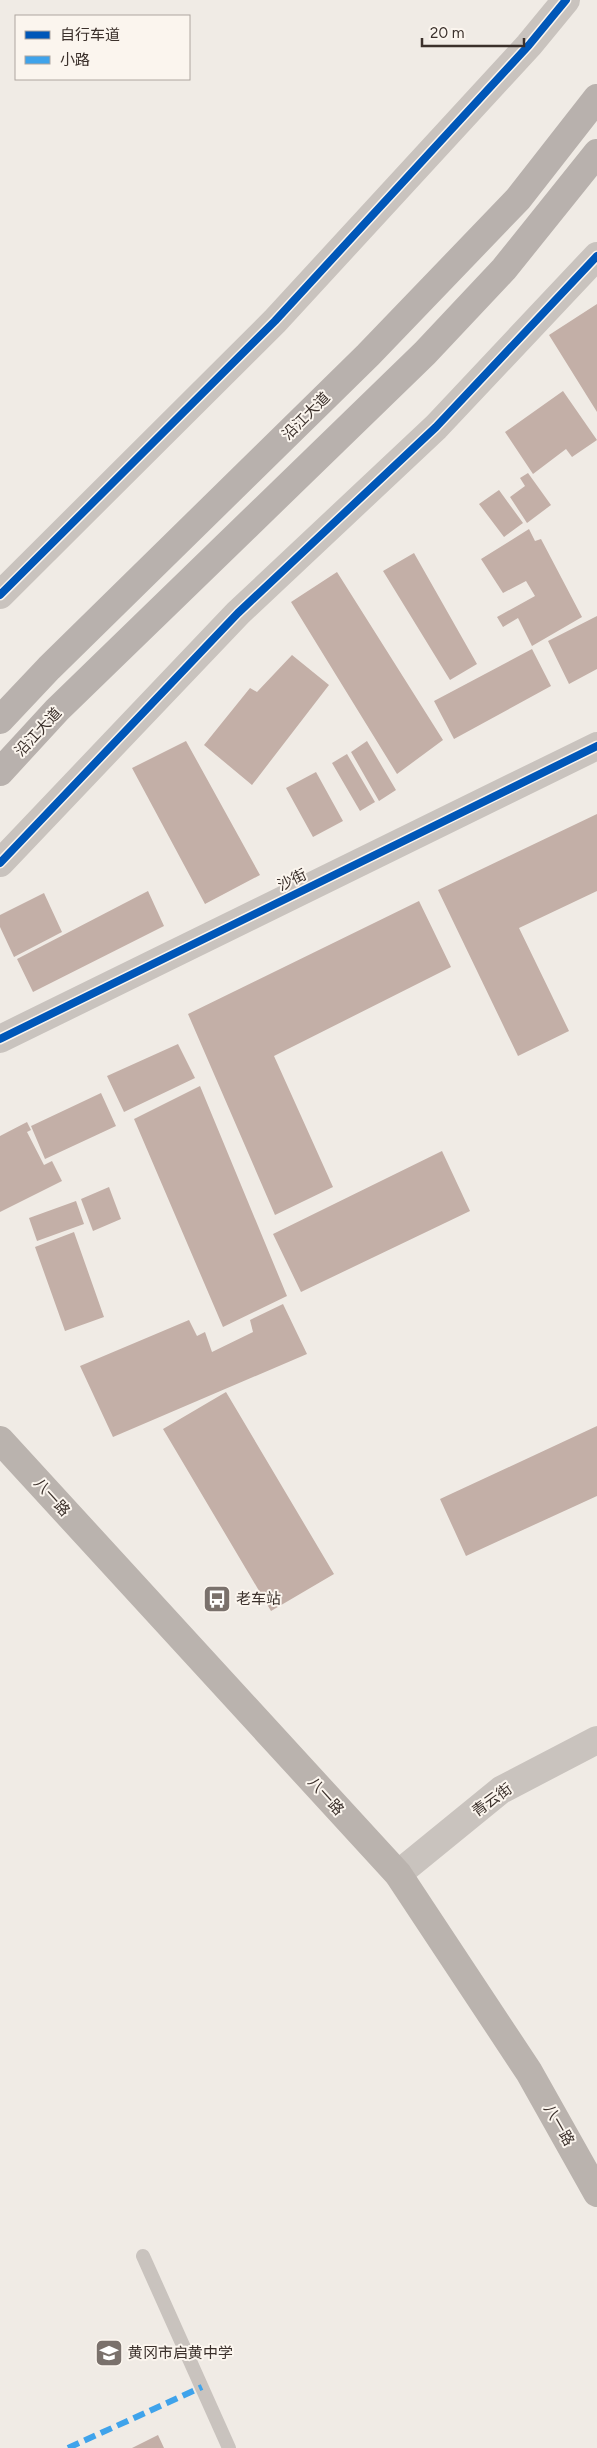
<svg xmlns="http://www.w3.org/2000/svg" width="597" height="2448" viewBox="0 0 597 2448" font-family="Figtree,'Noto Sans SC',sans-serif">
  <rect width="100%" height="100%" fill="#f0ebe5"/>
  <path fill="#c3afa7" d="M597,304V412L549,335Z
    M563,391L597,440L572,457L566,449L533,474L505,432Z
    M528,473L551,505L527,523L510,497L525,486L520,478Z
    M499,490L523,523L504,537L479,504Z
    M529,529L535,541L541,539L582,617L532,646L518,618L503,627L497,617L535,596L526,581L503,593L481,559Z
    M414,553L477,664L450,680L383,571Z
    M337,572L443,740L397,774L291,602Z
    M597,616V669L569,684L548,641Z
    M532,649L551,686L454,739L434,701Z
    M292,655L329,685L252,785L204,745L250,688L257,692Z
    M186,741L260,875L205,904L132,768Z
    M367,741L396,790L379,801L351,752Z
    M347,754L375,802L360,811L332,763Z
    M316,772L343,821L313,837L286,788Z
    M597,814V891L519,928L569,1031L518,1056L438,890Z
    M148,891L164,926L33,992L17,959Z
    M44,893L62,932L14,957L0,927V915Z
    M419,901L451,967L274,1056L333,1187L275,1215L188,1014Z
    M178,1044L195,1078L124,1112L107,1076Z
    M200,1086L287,1296L223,1327L134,1119Z
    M101,1093L116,1126L45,1159L31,1126Z
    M27,1122L31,1130L27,1132L44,1165L52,1161L62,1181L0,1212V1136Z
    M442,1151L470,1211L301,1292L273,1234Z
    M109,1187L121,1219L93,1231L81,1199Z
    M76,1201L84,1224L37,1241L29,1218Z
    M74,1232L104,1317L65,1331L35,1247Z
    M283,1304L307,1354L113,1437L80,1366L189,1320L197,1336L205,1332L212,1352L253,1332L250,1320Z
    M226,1392L334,1574L271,1611L163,1429Z
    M597,1426V1496L466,1556L440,1499Z
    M158,2435L164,2448H132Z"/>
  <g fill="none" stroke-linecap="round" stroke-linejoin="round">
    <path stroke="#c9c3be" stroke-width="14" d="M143,2256L229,2448"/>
    <path stroke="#c9c3be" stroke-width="28" d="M0,595L275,321L529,45L566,0
      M0,863L238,613L436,427L597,256
      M0,1039L597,746
      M398,1874L501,1790L597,1740"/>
    <path stroke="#bab3ae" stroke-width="28" d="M0,1440L398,1874L529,2072L597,2193"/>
    <path stroke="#b8b1ad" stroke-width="28" d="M0,720L49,668L368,355L518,199L597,98
      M0,772L57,710L425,353L504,269L597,153"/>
    <path stroke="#3fa3eb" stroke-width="6" stroke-dasharray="12 6" stroke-linecap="butt" d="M68,2448L202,2387"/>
    <g stroke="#fbf5ee" stroke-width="11">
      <path id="cycleway" d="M0,595L275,321L529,45L566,0
        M0,863L238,613L436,427L597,256
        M0,1039L597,746"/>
    </g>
    <use href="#cycleway" stroke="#0057b8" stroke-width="8"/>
  </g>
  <defs>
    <g id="bus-square" transform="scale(1.4375)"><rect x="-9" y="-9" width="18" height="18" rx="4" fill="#7a716c" stroke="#fbf5ee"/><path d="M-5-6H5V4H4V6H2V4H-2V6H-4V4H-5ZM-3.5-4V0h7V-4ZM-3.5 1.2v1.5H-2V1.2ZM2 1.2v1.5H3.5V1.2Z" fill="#fff"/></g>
    <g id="school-square" transform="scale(1.4375)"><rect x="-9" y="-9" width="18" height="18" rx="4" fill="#7a716c" stroke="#fbf5ee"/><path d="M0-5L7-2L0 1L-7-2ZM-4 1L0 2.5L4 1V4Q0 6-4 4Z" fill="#fff"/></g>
  </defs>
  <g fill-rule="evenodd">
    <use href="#bus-square" x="217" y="1599"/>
    <use href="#school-square" x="109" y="2353"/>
  </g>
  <g text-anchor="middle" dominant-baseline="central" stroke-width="4" stroke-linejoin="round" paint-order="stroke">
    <g font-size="15" fill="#3b302b" stroke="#fbf5ee">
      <text transform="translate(306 416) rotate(-45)">沿江大道</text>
      <text transform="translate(38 732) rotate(-47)">沿江大道</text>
      <text transform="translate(292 880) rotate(-26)">沙街</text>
      <text transform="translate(52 1497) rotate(48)">八一路</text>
      <text transform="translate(326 1796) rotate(48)">八一路</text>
      <text transform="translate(492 1800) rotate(-36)">青云街</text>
      <text transform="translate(559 2125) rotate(60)">八一路</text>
    </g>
    <g font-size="15" fill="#3b302b" stroke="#fbf5ee" text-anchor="start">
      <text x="236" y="1599">老车站</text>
      <text x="128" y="2353">黄冈市启黄中学</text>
    </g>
  </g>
  <rect x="15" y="15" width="175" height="65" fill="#fbf5ee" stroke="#aea6a0"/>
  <rect x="25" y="31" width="25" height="8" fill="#0057b8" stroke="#aea6a0"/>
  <text x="60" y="40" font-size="15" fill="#3b302b">自行车道</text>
  <rect x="25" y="56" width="25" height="8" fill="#3fa3eb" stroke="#aea6a0"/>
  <text x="60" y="65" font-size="15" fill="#3b302b">小路</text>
  <path d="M422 38v8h102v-8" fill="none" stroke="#3b302b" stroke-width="2.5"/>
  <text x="430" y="38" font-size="15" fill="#3b302b" stroke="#fbf5ee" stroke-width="4" paint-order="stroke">20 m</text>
</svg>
